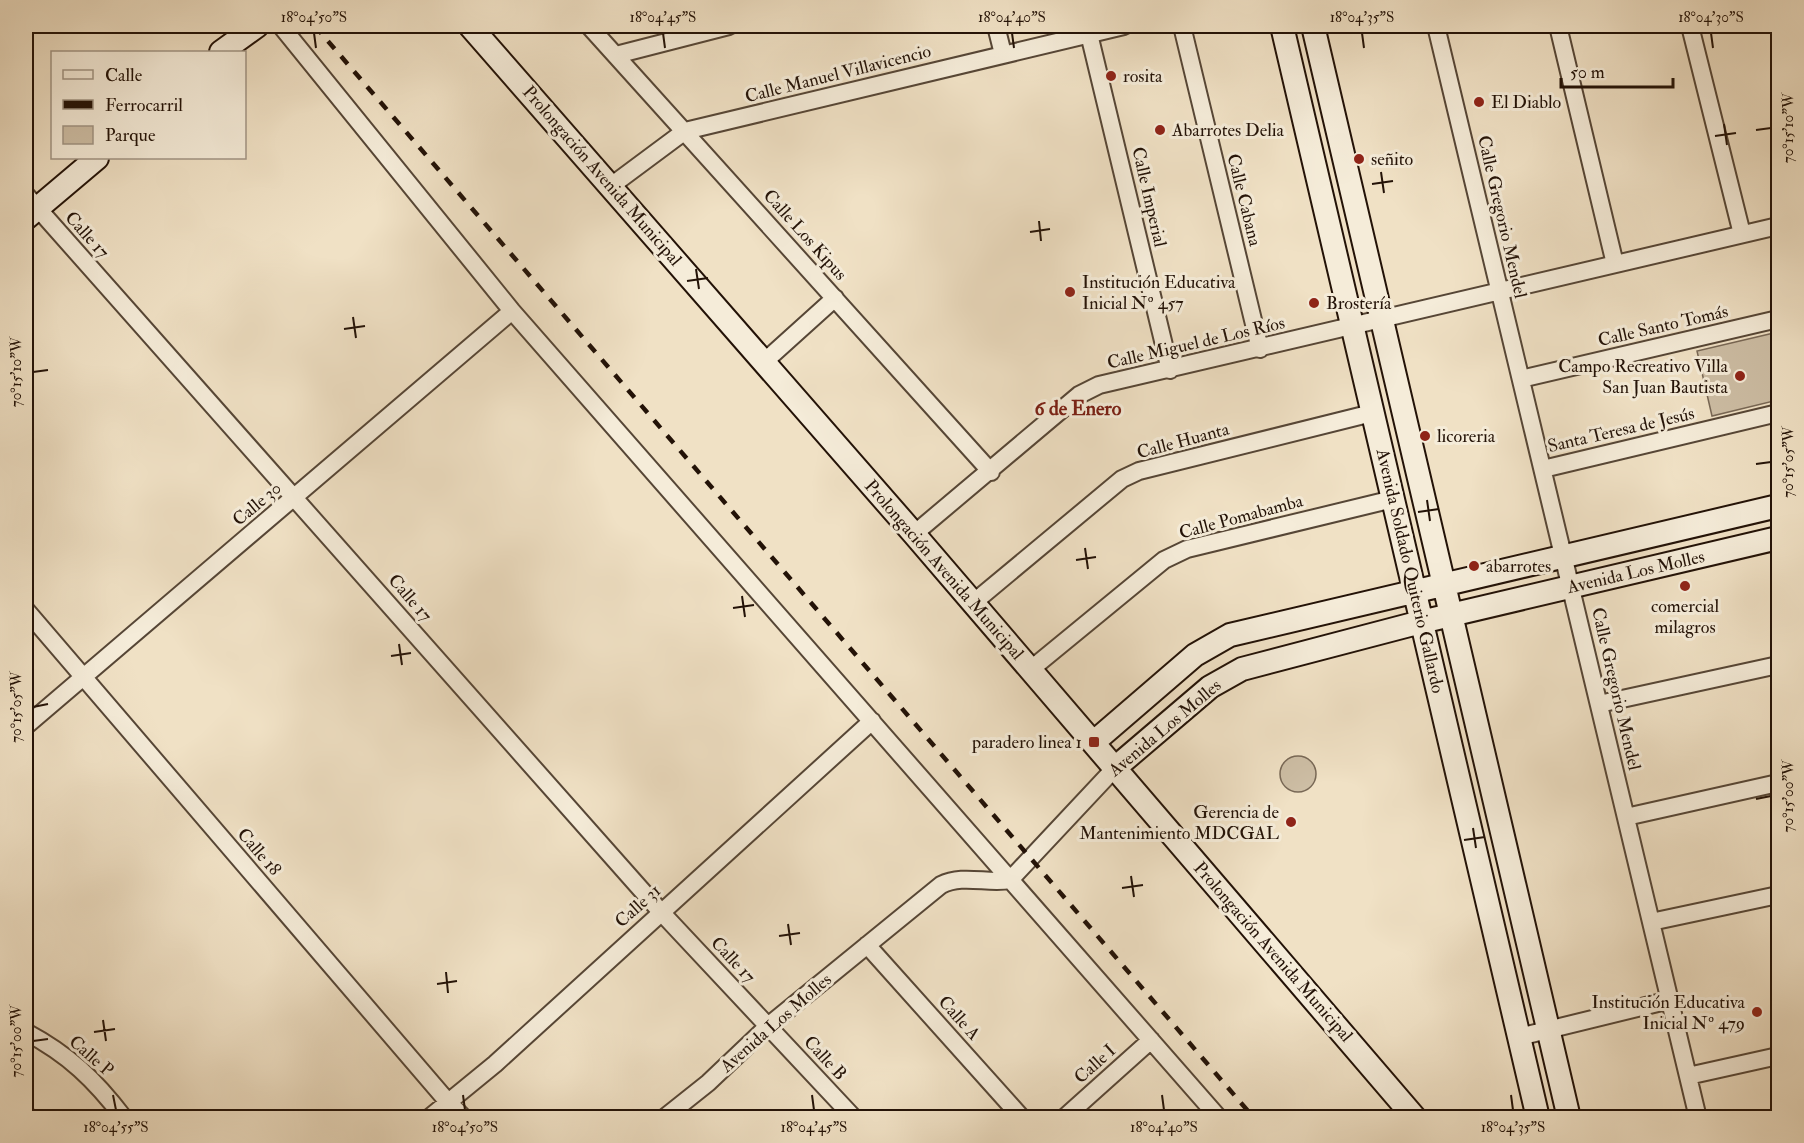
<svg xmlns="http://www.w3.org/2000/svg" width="1804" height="1143" viewBox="0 0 1804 1143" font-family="'IM FELL Double Pica',serif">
  <rect width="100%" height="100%" fill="#f0e1c5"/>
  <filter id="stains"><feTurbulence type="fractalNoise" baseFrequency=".00333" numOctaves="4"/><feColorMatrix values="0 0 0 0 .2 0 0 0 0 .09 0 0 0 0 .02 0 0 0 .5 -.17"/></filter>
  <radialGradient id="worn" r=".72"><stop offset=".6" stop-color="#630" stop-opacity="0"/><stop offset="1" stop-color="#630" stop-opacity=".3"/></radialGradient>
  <path fill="#cdbea5" stroke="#786856" stroke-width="1.5" d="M1778,332V400L1712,416L1697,351Z
    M1280 774a18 18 0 1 1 36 0a18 18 0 1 1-36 0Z"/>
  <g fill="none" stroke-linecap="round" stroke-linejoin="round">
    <g stroke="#564636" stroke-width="20">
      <path id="street" d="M281,26L512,311L1219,1118
        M589,26L991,472
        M996,26L1003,54
        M1182,26L1260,349
        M1436,26L1698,1118
        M1558,26L1615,264
        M1690,26L1742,234
        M1089,34L1170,370
        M616,55L729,26
        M611,186L685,131L1124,26
        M26,195L661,912L854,1118
        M764,362L835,298
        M1521,379L1778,319
        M1543,469L1778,413
        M914,534L1079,395L1099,385L1778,226
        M973,603L1122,479L1139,471L1372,413
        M26,610L448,1102L464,1118
        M1030,670L1164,560L1187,549L1393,499
        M1599,704L1778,665
        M26,726L512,311
        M1626,817L1778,783
        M1651,922L1778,895
        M867,945L1022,1118
        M26,1032C69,1055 94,1079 124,1118
        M1519,1037L1670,1000
        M1688,1076L1778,1056
        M26,1114L28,1118
        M429,1118L495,1064L872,721
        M664,1118L708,1083L768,1026L941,885C963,874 987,884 1010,880L1115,768
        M1064,1118L1151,1040"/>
    </g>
    <g stroke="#231207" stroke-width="26">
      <path id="secondary" d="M470,26L914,534L1415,1118
        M1282,26L1538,1118
        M1313,26L1569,1118
        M221,52L257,26
        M26,218L97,158
        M1094,742L1195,655L1230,635L1778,506
        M1115,768L1210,687L1242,669L1421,622L1778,538"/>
    </g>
    <use href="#street" stroke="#f5ecd9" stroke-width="16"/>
    <use href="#secondary" stroke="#f5ecd9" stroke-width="22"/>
    <path stroke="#231207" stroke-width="4.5" stroke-dasharray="10 10" stroke-linecap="butt" d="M315,26L1254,1118"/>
  </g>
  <path fill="none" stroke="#231207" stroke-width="2" d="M314,33L316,48M663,33L665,48M1012,33L1014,48M1362,33L1364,48M1711,33L1713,48M1724,124L1727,145M1756,130L1771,128M1715,136L1736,133M1381,172L1384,193M1372,184L1393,181M1039,221L1041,241M1030,232L1050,229M696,269L699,289M687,281L708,278M353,317L356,338M344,329L365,326M33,372L48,370M1756,464L1771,462M1427,500L1430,521M1418,512L1439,509M1085,548L1088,569M1076,560L1096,557M742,596L745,617M733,608L754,605M399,644L402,665M391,656L411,653M33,707L48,704M1756,799L1771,796M1473,828L1476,848M1464,840L1485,837M1131,876L1134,897M1122,888L1143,885M788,924L791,945M779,936L800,933M446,972L448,993M437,984L457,981M103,1020L106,1041M94,1032L115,1029M33,1041L48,1039M113,1095L116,1110M463,1095L465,1110M812,1095L814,1110M1162,1095L1164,1110M1511,1095L1513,1110"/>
  <g fill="#8f2418" stroke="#f5ecd9" stroke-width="2">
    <circle cx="1111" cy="76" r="6"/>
    <circle cx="1479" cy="102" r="6"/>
    <circle cx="1160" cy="130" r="6"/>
    <circle cx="1359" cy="159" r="6"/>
    <circle cx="1070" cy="292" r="6"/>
    <circle cx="1314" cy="303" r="6"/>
    <circle cx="1740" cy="376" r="6"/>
    <circle cx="1425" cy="436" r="6"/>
    <circle cx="1474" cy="566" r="6"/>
    <circle cx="1685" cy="586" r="6"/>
    <rect x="1088" y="736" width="12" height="12" rx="3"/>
    <circle cx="1291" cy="822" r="6"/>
    <circle cx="1757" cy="1012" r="6"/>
  </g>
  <g text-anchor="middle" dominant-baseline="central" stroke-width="6" stroke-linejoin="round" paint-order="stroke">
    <g font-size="18" fill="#231207" stroke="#f5ecd9">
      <text transform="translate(838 74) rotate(-14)">Calle Manuel Villavicencio</text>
      <text transform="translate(602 176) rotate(49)">Prolongación Avenida Municipal</text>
      <text transform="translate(1149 197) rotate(77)">Calle Imperial</text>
      <text transform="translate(1244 200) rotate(76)">Calle Cabana</text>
      <text transform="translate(1502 217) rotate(77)">Calle Gregorio Mendel</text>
      <text transform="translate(87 235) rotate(48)">Calle 17</text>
      <text transform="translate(805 235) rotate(48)">Calle Los Kipus</text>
      <text transform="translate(1663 326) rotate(-13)">Calle Santo Tomás</text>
      <text transform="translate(1196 343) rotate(-13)">Calle Miguel de Los Ríos</text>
      <text transform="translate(1621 430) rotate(-13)">Santa Teresa de Jesús</text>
      <text transform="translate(1183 441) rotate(-15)">Calle Huanta</text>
      <text transform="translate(257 504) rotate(-40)">Calle 30</text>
      <text transform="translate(1241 517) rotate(-15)">Calle Pomabamba</text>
      <text transform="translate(944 570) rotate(49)">Prolongación Avenida Municipal</text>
      <text transform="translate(1410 571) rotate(77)">Avenida Soldado Quiterio Gallardo</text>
      <text transform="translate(1636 572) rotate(-13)">Avenida Los Molles</text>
      <text transform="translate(410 598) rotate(49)">Calle 17</text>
      <text transform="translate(1616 689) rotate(77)">Calle Gregorio Mendel</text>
      <text transform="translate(1165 728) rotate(-40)">Avenida Los Molles</text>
      <text transform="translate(259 852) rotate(49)">Calle 18</text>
      <text transform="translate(638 906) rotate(-42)">Calle 31</text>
      <text transform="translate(1273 952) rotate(49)">Prolongación Avenida Municipal</text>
      <text transform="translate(733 960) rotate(47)">Calle 17</text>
      <text transform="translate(959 1018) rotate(48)">Calle A</text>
      <text transform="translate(776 1023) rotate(-41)">Avenida Los Molles</text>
      <text transform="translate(91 1056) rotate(41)">Calle P</text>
      <text transform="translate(825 1058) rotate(47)">Calle B</text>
      <text transform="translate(1095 1064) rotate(-42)">Calle I</text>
    </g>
    <g font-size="18" fill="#231207" stroke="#f5ecd9" text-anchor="start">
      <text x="1123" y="76">rosita</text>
      <text x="1491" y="102">El Diablo</text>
      <text x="1172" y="130">Abarrotes Delia</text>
      <text x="1371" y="159">señito</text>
      <text x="1082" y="282">Institución Educativa<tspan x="1082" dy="21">Inicial Nº 457</tspan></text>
      <text x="1326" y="303">Brostería</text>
      <text x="1728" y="366" text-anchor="end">Campo Recreativo Villa<tspan x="1728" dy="21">San Juan Bautista</tspan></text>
      <text x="1437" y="436">licoreria</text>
      <text x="1486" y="566">abarrotes</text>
      <text x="1685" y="606" text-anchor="middle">comercial<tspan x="1685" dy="21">milagros</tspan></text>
      <text x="1082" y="742" text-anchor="end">paradero linea 1</text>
      <text x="1279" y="812" text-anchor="end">Gerencia de<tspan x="1279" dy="21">Mantenimiento MDCGAL</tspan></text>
      <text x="1745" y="1002" text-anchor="end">Institución Educativa<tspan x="1745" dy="21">Inicial Nº 479</tspan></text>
    </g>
    <g font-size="20" font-weight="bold" fill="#7a1f14" stroke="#f5ecd9">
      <text x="1078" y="408">6 de Enero</text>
    </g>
  </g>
  <rect width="1804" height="1143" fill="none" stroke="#f0e1c5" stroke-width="66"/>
  <rect x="51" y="51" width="195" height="108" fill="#f5ecd9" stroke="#a19585" stroke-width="1.5"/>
  <rect x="63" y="70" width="30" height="9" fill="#f5ecd9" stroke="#a19585" stroke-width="1.5"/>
  <text x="105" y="81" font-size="18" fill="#231207">Calle</text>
  <rect x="63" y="100" width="30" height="9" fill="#231207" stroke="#a19585" stroke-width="1.5"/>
  <text x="105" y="111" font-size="18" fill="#231207">Ferrocarril</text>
  <rect x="63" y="126" width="30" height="18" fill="#cdbea5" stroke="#a19585" stroke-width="1.5"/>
  <text x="105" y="141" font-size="18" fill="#231207">Parque</text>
  <path d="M1561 78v9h112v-9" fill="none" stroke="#231207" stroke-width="3"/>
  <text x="1570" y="78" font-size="18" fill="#231207" stroke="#f5ecd9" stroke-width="4.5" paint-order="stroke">50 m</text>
  <rect x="33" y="33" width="1738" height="1077" fill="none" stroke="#231207" stroke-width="2"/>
  <g font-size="15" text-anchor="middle" fill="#231207">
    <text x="314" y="22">18°04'50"S</text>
    <text x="663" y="22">18°04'45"S</text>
    <text x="1012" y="22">18°04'40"S</text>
    <text x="1362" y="22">18°04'35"S</text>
    <text x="1711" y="22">18°04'30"S</text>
    <text transform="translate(1788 128) rotate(-90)" y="5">70°15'10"W</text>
    <text transform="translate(16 372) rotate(-90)" y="5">70°15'10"W</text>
    <text transform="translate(1788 462) rotate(-90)" y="5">70°15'05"W</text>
    <text transform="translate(16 707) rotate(-90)" y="5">70°15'05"W</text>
    <text transform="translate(1788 796) rotate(-90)" y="5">70°15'00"W</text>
    <text transform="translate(16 1041) rotate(-90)" y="5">70°15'00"W</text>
    <text x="116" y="1132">18°04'55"S</text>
    <text x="465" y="1132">18°04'50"S</text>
    <text x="814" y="1132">18°04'45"S</text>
    <text x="1164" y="1132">18°04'40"S</text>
    <text x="1513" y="1132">18°04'35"S</text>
  </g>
  <rect width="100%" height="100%" filter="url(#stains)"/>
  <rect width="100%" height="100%" fill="url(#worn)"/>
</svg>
